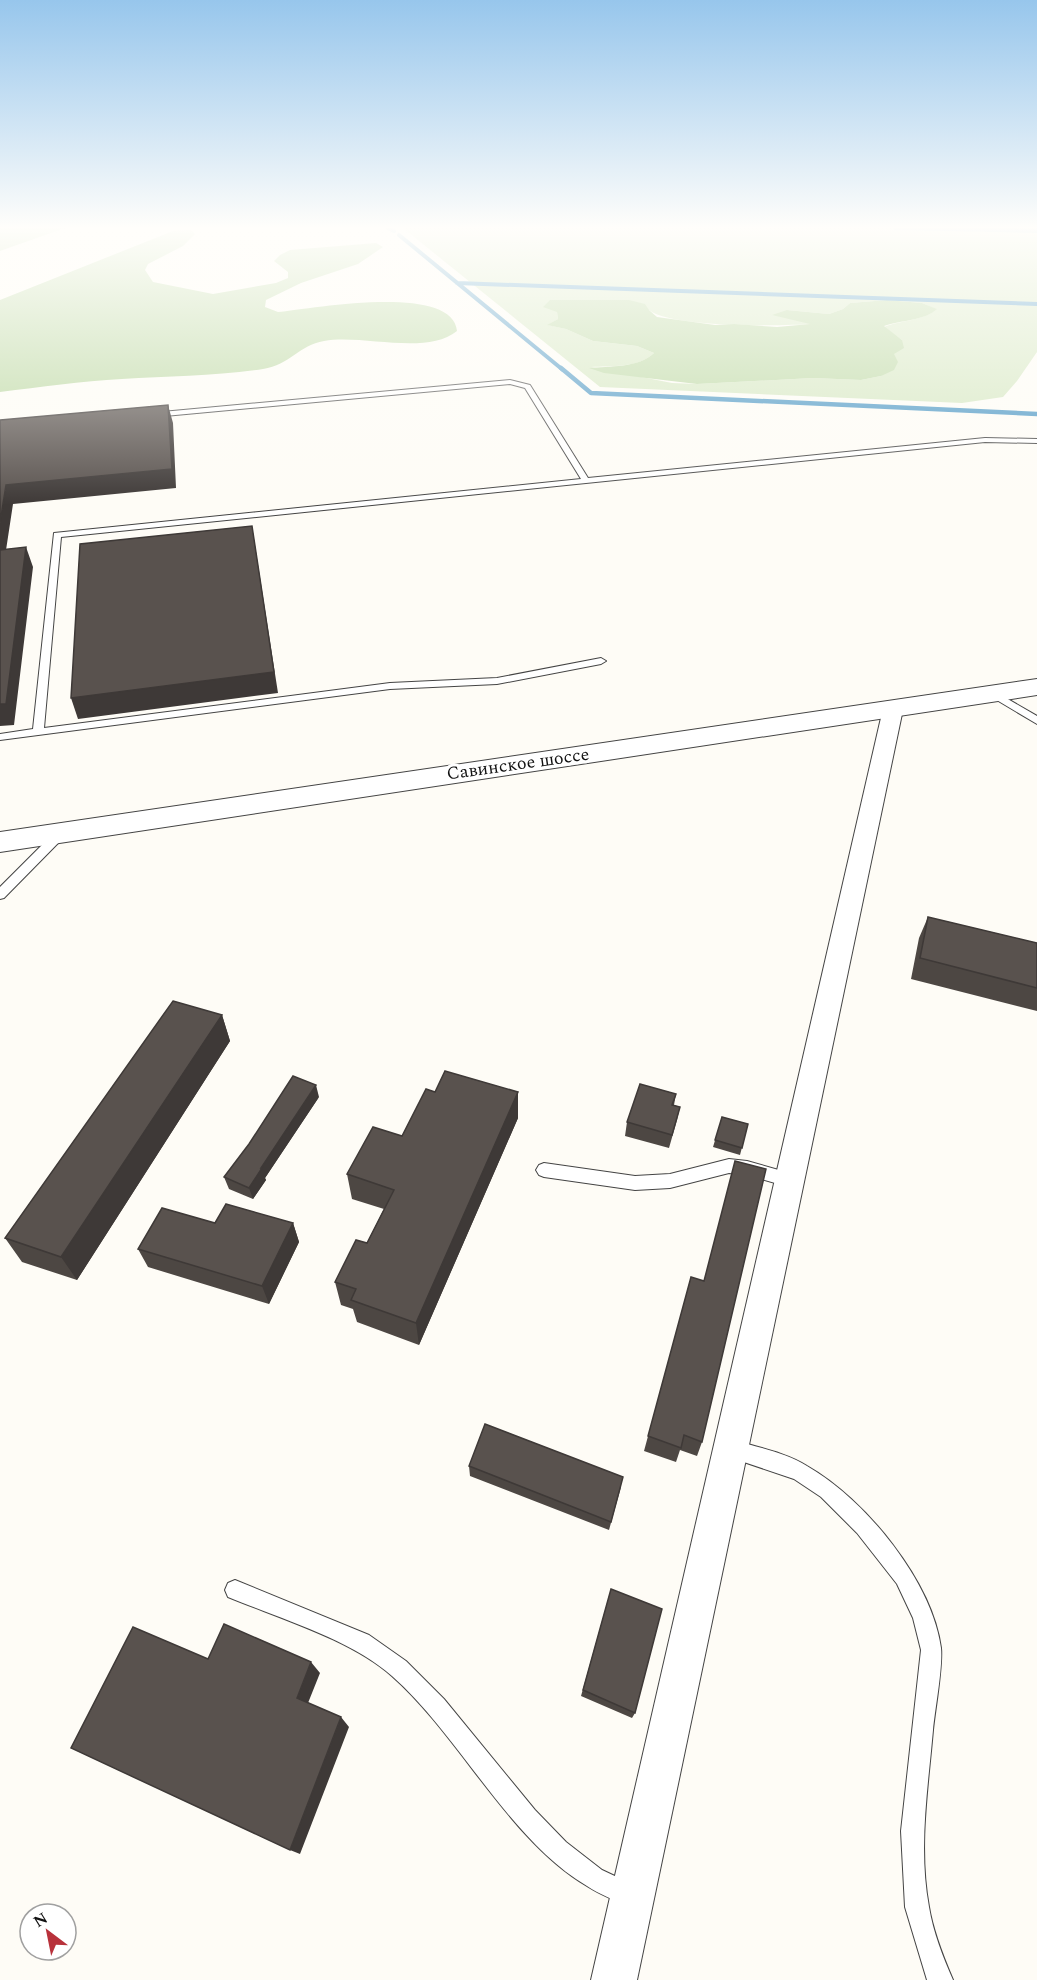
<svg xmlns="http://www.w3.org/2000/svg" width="1037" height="1980" viewBox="0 0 1037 1980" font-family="Spectral,serif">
  <rect width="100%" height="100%" fill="#fefcf6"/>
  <path fill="#d5e7c1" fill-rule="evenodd" d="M403,228H1037V352L1017,381L1003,397L962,403L600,387ZM887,300L922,303L936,309C924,321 900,320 884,327L902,340L881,376L861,380L813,378L697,384L672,383L591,367C611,366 639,368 654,353L637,346L593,341L566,329L548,325L558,319L557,312L649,310C672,328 781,326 813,324L787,310L829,314L843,309L850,303Z"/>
  <path fill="#bad7a1" d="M0,228H65L0,251Z
    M191,230L195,234L183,246L148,264L145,270L153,282L213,294L276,283L288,278V272L274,261L280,255L290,250L376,243L383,247L358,264L301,283L266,300L265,307L278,312C309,309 453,282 457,331C426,356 363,334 324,341C299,345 290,365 263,369C216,376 169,376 122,379C81,381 41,387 0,392V300L173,231Z
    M550,300H629L645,304L649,310L657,317L715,325L734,324L777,327L810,324L772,315L787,310L829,314L843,309L850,303L887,300L922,303L937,309C924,321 901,320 884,326L902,340L904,348L894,354L898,362L894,370L881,376L861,380L813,378L697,384L604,373L589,368C609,366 639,368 654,353L637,346L593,341L566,329L547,325L558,319L557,312L543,307Z"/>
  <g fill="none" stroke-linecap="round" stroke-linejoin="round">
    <path stroke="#4a96c4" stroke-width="4" d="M388,228L394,231
      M895,228L1037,231
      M399,235L563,370
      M457,283L1037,304"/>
    <path stroke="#4a96c4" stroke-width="4.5" d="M561,368L591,393L1037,414"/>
    <g stroke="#444" stroke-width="2">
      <path id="service" d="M510,380L530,385L588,478L985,438L1037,439V443L985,442L61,537L44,728L390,683L497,678L601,658L606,661L601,664L497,684L390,689L0,740V734L33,729L54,533L581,479L525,388L510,384L154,417L150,415L151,413Z
        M994,691L1037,716V724L990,696V692Z
        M62,828L66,829L68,832L66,835L4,898L0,899V887L58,829Z
        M729,1159L747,1161L789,1173L794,1175L797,1180L794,1185L789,1187L747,1175L729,1173L670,1188L635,1190L544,1177L539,1175L536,1170L539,1165L544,1163L635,1176L670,1174Z
        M730,1439C755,1447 785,1452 807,1466C865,1499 932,1581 941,1648C943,1667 935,1709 933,1730C928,1788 918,1848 929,1907C933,1932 943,1957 953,1980H927L905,1907L901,1831L921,1650L913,1618L897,1584L857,1533L821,1497L794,1479L723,1455L721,1448L723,1441Z
        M235,1580L369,1635L406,1661L444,1699L535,1810L566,1842L602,1870L636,1886L640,1894L636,1902L628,1906C614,1900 599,1894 587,1886C509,1840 460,1736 392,1676C352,1640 279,1618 228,1597L225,1590L228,1583Z"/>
    </g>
    <g stroke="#444" stroke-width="2">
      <path id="minor" d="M893,703L900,705L903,709L637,1980H591L883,709L886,705Z"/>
    </g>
    <g stroke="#444" stroke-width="2">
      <path id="tertiary" d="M1037,679V695L0,852V832Z"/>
    </g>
    <use href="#service" fill="#fff" fill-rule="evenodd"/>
    <use href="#minor" fill="#fff" fill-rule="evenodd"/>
    <use href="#tertiary" fill="#fff" fill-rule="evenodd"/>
  </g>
  <path fill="#4d4743" d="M928,917L1037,943V1011L911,979L919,938Z
    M222,1015L230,1041L77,1280L22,1262L5,1238Z
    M435,1092H518V1118L419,1345L357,1322L353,1309L341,1305L335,1282L367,1243L384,1209L352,1199L347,1174L402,1136Z
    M676,1094L674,1105L680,1107L677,1120L669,1148L625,1136L627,1122Z
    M319,1097L265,1178L266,1180L253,1199L229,1189L224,1177Z
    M722,1117L748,1124L740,1155L713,1147Z
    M215,1223H293L299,1242L269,1304L148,1267L138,1249Z
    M691,1277L703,1281L702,1442L697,1456L680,1450L676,1462L644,1451Z
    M469,1466L621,1487L609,1530L470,1476Z
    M611,1589L635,1713L632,1718L581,1696Z"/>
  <path fill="#3e3937" d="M168,405L173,423L176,488L13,504L3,570L0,562V523L6,485Z
    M252,526L278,693L78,719L71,698Z
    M26,547L33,567L14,725L0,726V704Z
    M222,1015L230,1041L77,1280L61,1257Z
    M316,1085L319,1097L265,1178L266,1180L253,1199L249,1188L261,1168Z
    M518,1092V1118L419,1345L416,1323Z
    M293,1223L299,1242L269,1304L262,1286Z
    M311,1662L320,1673L306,1708L297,1698Z
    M341,1717L349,1727L300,1854L290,1850Z"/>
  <path fill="#59524e" stroke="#3e3937" stroke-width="1.5" d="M168,405L172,469L6,485L0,523V420Z
    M252,526L274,672L71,698L80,544Z
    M26,547L6,704H0V550Z
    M928,917L1037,943V988L920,958Z
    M173,1001L222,1015L61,1257L5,1238Z
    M445,1071L518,1092L416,1323L351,1300L356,1289L335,1282L356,1240L367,1243L394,1190L347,1174L373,1127L402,1136L426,1089L435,1092Z
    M293,1076L316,1085L261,1168H262L249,1188L224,1177L249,1144Z
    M640,1084L676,1094L672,1105L680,1107L672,1135L627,1122Z
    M722,1117L748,1124L742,1148L715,1140Z
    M735,1161L766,1169L702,1442L684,1435L681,1448L648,1436L691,1277L704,1281Z
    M226,1204L293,1223L262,1286L138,1249L162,1208L215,1223Z
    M485,1424L623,1477L611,1522L469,1466Z
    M611,1589L662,1609L635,1713L583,1690Z
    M224,1624L311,1662L297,1698L341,1717L290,1850L71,1748L133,1627L208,1659Z"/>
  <linearGradient id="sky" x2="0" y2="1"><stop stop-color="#97c6ec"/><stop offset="0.45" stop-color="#fffefb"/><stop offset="1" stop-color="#fffefb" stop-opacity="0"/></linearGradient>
  <rect width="1037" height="505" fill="url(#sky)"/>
  <g text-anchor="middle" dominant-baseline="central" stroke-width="6" stroke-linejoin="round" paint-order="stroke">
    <g font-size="18" fill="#111" stroke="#fff">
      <text transform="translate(518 764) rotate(-8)">Савинское шоссе</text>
    </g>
  </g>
  <g transform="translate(48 1932) rotate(328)"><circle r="28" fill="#ffffff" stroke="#a0a0a0" stroke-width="1.5"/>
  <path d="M0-4.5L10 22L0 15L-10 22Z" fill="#b8323b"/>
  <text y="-9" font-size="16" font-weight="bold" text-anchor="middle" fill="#111111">N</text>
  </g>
</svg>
